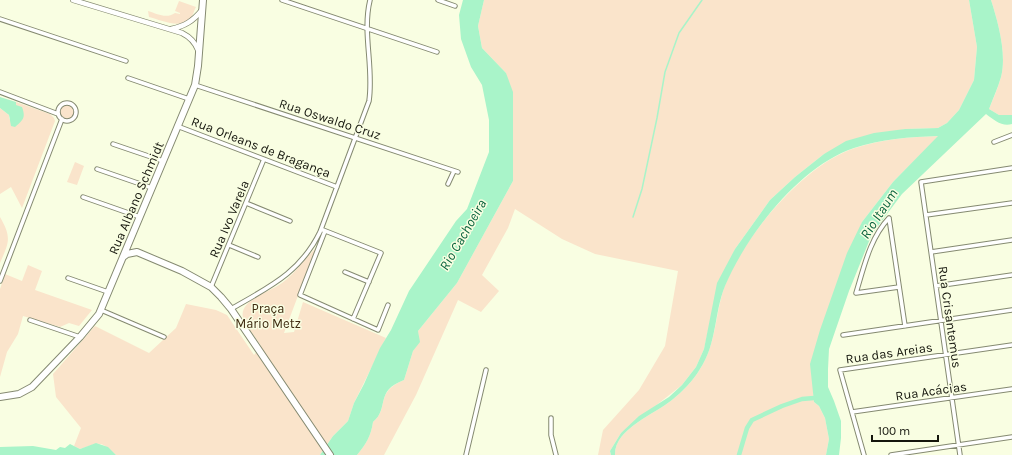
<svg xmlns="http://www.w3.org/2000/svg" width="1012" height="455" viewBox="0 0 1012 455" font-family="Karla,sans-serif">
  <rect width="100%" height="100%" fill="#f9fee2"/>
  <path fill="#fae4cb" d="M484,0H969L977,47L974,80L959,110L947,123L938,128L905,129L824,154L795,177L770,200L735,249L710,322L704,349L696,367L682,385L621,433L610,451L611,455H598L603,430L639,390L665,346L678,271L595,254L562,239L515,209L508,228L482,275L499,291L481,312L458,300L416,395L384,455H357C366,444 371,436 373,422C390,408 374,392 404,380L413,351L419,342L418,331L457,283L513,181L506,73L482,48L478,26Z
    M991,0H1012V115H999L989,109C993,99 998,88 1001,77C1007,54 998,22 991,0Z
    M179,1L196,7C194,10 194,13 192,16C184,31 161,20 149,17L148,11C158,14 166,19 175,13L180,14V13L175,11Z
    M16,102L50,114L54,118L55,121L22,208L11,187L0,194V108L9,115V120L16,105Z
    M60 112a7 7 0 1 1 14 0a7 7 0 1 1-14 0Z
    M939,136L893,182L862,222L813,385L814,402L819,406L825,418L829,439L826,455H615C614,429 655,414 672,400C682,392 693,381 700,369C716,345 715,315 724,288C742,238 804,164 855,148C882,139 910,137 939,136Z
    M75,162L84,166L77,185L67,182Z
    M0,217C12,238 9,242 0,263Z
    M316,248L284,333L294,332L303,302L386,338L354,403L348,421L333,436L320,455H116C100,440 100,442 80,449L74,446L81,428L56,397L53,374L95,326L149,353L176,328L186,304L216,310L227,315L254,355L261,346C256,338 250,331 245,323C233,301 269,293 282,283C296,273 304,259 316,248Z
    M28,265L42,271L35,290L92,310L79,326L69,323L60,327L23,316L18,334L7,352L0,377V289L5,274L22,281Z"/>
  <path fill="#a9f4c9" d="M463,0H484L478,26L482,48L506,73L513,92V181L457,283L418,331L420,342L413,351L404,380C374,391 390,408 373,422C371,436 366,444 357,455H320L333,436L348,421L354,403L364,384L380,348L391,330L409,291L456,221L467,209L489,152V120L482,85L471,67L461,39L459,15Z
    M969,0H991C998,22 1007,54 1001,77C998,88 993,98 989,109L999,115H1012V124C1002,127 994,120 986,114L902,194L872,234L849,291L829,349L828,369V387L834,401L841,421V438L839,455H826L829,439L825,418L819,406L814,402L810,364L820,330L847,253L862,222L893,182L938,136C910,137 881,139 854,148C800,166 747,234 725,286C714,313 717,344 700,369C693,381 682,392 672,400C655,414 614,429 615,455H611L610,451L621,433L639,416L669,397L682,385L696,367L704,349L717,283L735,249L770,200L795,177L824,154L846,141L874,133L905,129L938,128L947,123L959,110L974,80L977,47Z
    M0,97L16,102V105L22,107C26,118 23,120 15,127L11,126L9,115L0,108Z
    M96,443L108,447L116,455H0V447L33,446L56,450L60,447L65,448L70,444L80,449Z"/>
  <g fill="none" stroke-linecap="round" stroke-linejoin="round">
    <path stroke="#a9f4c9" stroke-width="1.5" d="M633,217L642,189L657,118L665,72L679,33L702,0"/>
    <path stroke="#a9f4c9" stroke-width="4.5" d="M739,455L747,428L752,420L782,406L802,399L814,398"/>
    <g stroke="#858a71" stroke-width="5.5">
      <path id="minor" d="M282,0L437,52
        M438,0L455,6
        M0,19L126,61
        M128,78L189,99
        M195,85L458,172
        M0,92L58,114
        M58 112a9 9 0 1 1 18 0a9 9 0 1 1-18 0Z
        M177,126L337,187
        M994,142L1012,135
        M113,144L163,161
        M97,169L152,188
        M448,184L454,171
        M83,197L140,217
        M246,203L290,221
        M926,215L1012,203
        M889,218C870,238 864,267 856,293L899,287
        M889,218L905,326
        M323,230L381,253L353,319
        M325,231L300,295L378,330L388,305
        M229,245L258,257
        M931,252L1012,240
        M345,272L369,282
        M68,278L108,292
        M0,281L62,119
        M936,286L1012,275
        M211,287L264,159
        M231,309C269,287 300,273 320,232L369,101C374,67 362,33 370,0
        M101,310L164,337
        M30,320L80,337
        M843,335L1012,310
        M852,412L1012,389
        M551,418V435L556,455
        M466,455L486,370
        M864,455L840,370L1012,345
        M891,455L1012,437
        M960,455L921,182L1012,168"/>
    </g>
    <g stroke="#858a71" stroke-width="6">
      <path id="tertiary" d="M73,0L182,33C190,37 195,42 198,50
        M171,29C185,26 193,21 202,10"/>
    </g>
    <g stroke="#858a71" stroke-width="8">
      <path id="primary" d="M123,257L127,254L137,252L182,271L211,287L221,297L231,309L330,455
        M0,397L19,394L32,387L80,337L99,314L195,85L198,66L203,0"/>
    </g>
    <use href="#minor" stroke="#fff" stroke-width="3.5"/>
    <use href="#tertiary" stroke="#fff" stroke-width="4.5"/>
    <use href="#primary" stroke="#fff" stroke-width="6"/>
  </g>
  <g text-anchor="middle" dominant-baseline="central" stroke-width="3" stroke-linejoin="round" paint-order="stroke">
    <g font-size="13" fill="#14150c" stroke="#f9fee2">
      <text transform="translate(330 119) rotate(18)">Rua Oswaldo Cruz</text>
      <text transform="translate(261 147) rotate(21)">Rua Orleans de Bragança</text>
      <text transform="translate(136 198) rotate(-67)">Rua Albano Schmidt</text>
      <text transform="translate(229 219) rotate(-67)">Rua Ivo Varela</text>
      <text transform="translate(950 317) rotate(82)">Rua Crisantemus</text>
      <text transform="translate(889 353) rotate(-8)">Rua das Areias</text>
      <text transform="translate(931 391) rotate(-8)">Rua Acácias</text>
    </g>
    <g font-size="13" fill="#3f2b10" stroke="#f9fee2">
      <text x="268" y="308">Praça<tspan x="268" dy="15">Mário Metz</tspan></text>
    </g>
    <g font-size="14" font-style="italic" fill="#0b653f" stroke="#f9fee2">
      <text transform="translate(879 214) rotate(-57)">Rio Itaum</text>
      <text transform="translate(463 235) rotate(-60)">Rio Cachoeira</text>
    </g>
  </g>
  <path d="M872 435v6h66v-6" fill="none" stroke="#14150c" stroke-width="2"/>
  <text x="878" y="435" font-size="12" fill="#14150c" stroke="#f9fee2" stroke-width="3" paint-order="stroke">100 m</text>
</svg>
